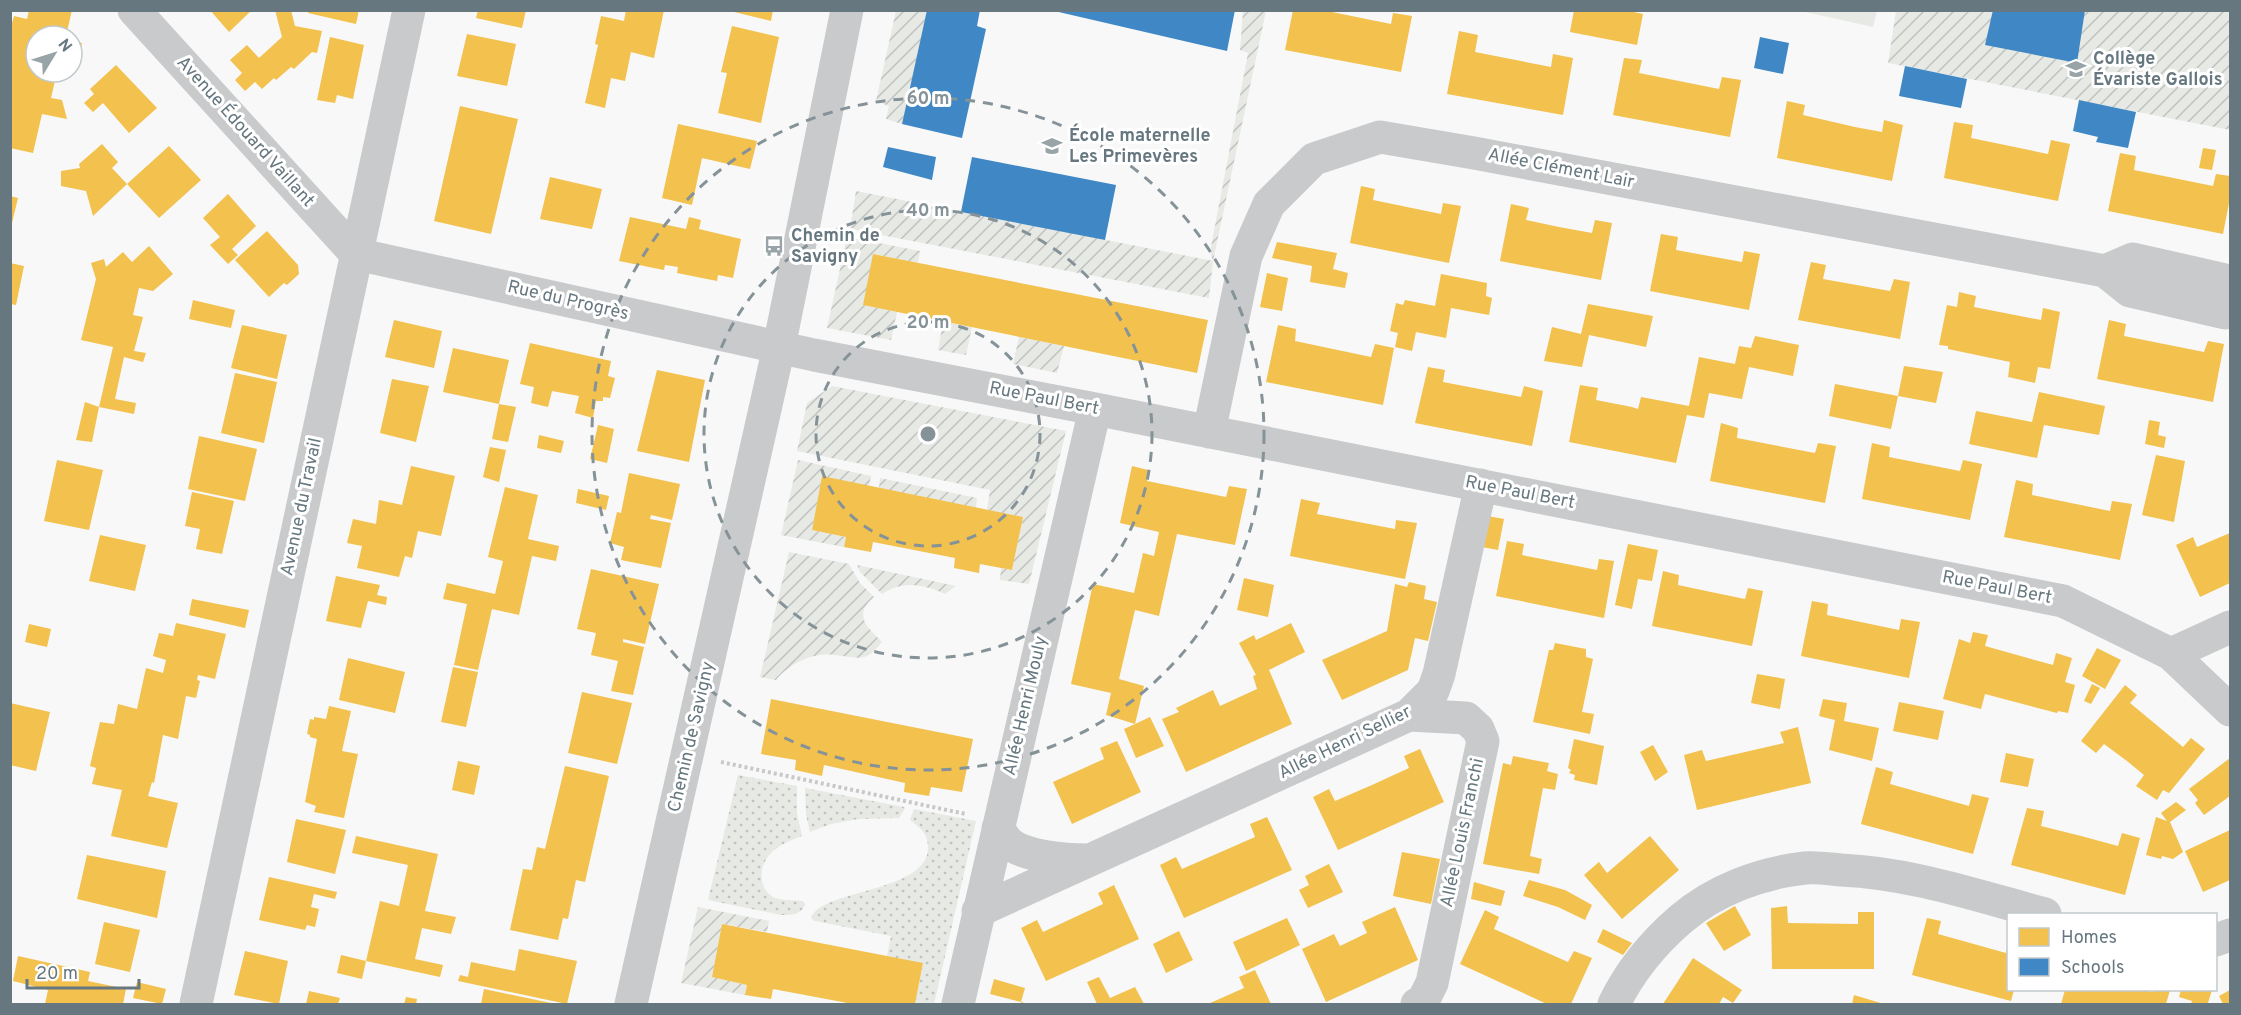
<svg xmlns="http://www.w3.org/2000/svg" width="2241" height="1015" viewBox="0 0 2241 1015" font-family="Overpass,sans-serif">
  <defs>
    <pattern id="grass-dots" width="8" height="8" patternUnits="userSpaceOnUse" patternTransform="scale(1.5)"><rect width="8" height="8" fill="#e7e9e5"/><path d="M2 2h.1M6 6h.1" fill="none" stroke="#bfc2bf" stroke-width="1.8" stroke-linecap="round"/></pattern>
    <pattern id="garden-furrows" width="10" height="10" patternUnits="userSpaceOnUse" patternTransform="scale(1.5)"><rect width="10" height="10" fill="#e7e9e5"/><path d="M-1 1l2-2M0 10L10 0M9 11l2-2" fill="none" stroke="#bfc2bf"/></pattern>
  </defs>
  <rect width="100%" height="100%" fill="#f8f8f8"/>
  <path fill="url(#grass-dots)" d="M738,775L797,786V814L802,836C791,840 778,845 770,854C758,867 758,890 775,898C784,901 794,900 803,901L805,904C802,915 791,915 781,915L708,900Z
    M805,788L904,807L905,808L899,818L858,819L831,824L810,832L806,815Z
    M914,809L976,821L934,1004H915L923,964L887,956L891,936L815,921L811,918C820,889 931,893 928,846C927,832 920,828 910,820Z"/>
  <path fill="url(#garden-furrows)" d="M896,11H927L902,124L886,119L889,106L876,101Z
    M1243,11H1266L1213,261L1209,298L850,229L856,191L1213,261L1210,252L1248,53L1240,50Z
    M1896,11H2230V130L1888,63Z
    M847,237L920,251L918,263L874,254L863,305L897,312L891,340L827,328Z
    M943,322L972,327L966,355L938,350Z
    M1019,337L1064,346L1057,373L1013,364Z
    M832,386L1066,431L1029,584L1000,580L1001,568L1012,570L1023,517L987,510L990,490L797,451L807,403Z
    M798,460L871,476L869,486L822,477L812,530L846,537L844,547L781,535Z
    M880,478L977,498L976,508L879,488Z
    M789,552L849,564L860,583L874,597C853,615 866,626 882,642C877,648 872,655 864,657C855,659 844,656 835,655C813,652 790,663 776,680L760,677Z
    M857,565L956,586L945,594C923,584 903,580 882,594L860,572Z
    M698,907L769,921L767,932L722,924L712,977L747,985L745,995L681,983Z"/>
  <path fill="#e7e9e5" d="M1801,11H1877L1873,27Z"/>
  <path fill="#f2c14e" d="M29,10H72L66,36H36V72H57L51,98L62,100L67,119L42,114L33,153L10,148V30L14,16L27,19Z
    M210,10H252L229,32Z
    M275,10H291L295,26L322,31L317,53L312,52L294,69L291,67L276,80L274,78L262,89L255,82L245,91L235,80L242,73L230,60L247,45L259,58L282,37Z
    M308,10H359L356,24L308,13Z
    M478,10H526L522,28L476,18Z
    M626,10H664L654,58L631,52L625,81L611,78L605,108L585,103L598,45L595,44L601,16L624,21Z
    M726,10H773L771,21Z
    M1293,10H1322L1391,24L1393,13L1412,16L1401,72L1285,50Z
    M1574,10H1625L1643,14L1637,45L1570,32Z
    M732,26L779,37L761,123L718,113L727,73L721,72Z
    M1459,31L1478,35L1475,52L1551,67L1553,54L1573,58L1563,115L1447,94Z
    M467,34L516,44L507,86L457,76Z
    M330,37L364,45L353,99L337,95L335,103L317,100Z
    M72,40L82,43L78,59L72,57Z
    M1624,58L1642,60L1639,73L1719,89L1722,77L1741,80L1730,137L1613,115Z
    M116,65L157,108L129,133L103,103L93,112L84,103L94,94L90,89Z
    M1787,101L1805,105L1803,115L1855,127L1882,132L1884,120L1903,125L1892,181L1777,158Z
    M460,106L518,119L491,234L434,221Z
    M1954,122L1973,125L1971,138L2048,154L2051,140L2070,144L2058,201L1944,178Z
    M678,124L757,141L750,169L702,158L692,205L662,198Z
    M102,144L118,162L112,168L127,184L93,216L86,191L61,186V171L80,168L79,164Z
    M169,146L201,180L159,218L127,184Z
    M2203,148L2216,150L2212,170L2199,168Z
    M2120,153L2136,156L2134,170L2213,186L2216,174L2230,176V198L2223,234L2108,211Z
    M550,177L602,189L592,229L540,219Z
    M1361,186L1375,189L1373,200L1441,214L1443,203L1461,206L1449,263L1350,243Z
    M228,194L256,226L232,249L238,255L228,264L210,245L220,237L203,218Z
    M10,196L18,198L11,227H10Z
    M1511,204L1529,208L1526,220L1559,227L1592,233L1595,220L1612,223L1601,280L1500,261Z
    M630,217L686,229L689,217L701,220L699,229L741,239L733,278L718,275L717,281L677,273L678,267L665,265L664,270L619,261Z
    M267,231L298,265L299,274L287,285L284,283L269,297L235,260Z
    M1661,234L1678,237L1676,250L1742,262L1744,251L1760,254L1749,310L1650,291Z
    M1277,242L1337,253L1333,269L1348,273L1345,288L1310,282L1312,266L1272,258Z
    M149,246L173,274L153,291L139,288L133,315L143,317L134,351L146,353L143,362L124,357L115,399L136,403L134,414L99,407L113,347L81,340L96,279L91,263L104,259L106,267L123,252L132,262Z
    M873,254L1208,320L1197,373L863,305Z
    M1811,262L1826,265L1823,279L1890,291L1894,279L1910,282L1900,339L1798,320Z
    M10,263L24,266L16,305L10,304Z
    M1267,273L1288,278L1282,311L1260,307Z
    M1441,274L1487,283L1486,296L1492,298L1489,315L1451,308L1446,338L1416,332L1412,351L1395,347L1398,333L1390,331L1396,303L1403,305L1405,300L1435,306Z
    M1959,292L1976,296L1974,307L2041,320L2043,308L2060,312L2050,369L2038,367L2035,383L2008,377L2010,362L1948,349V346L1939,345L1947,305L1957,307Z
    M193,300L235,310L231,328L189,319Z
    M1588,304L1653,316L1646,347L1589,335L1582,367L1544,361L1552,327L1581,334Z
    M394,320L442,331L434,368L385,357Z
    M2109,320L2126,324L2124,336L2204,352L2208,341L2224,344L2213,402L2097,379Z
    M242,325L287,335L277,379L231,368Z
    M1278,325L1296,329L1295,341L1371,357L1375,344L1394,348L1383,405L1266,382Z
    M1755,336L1799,345L1793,376L1749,367L1742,399L1709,393L1704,418L1687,415L1676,463L1569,442L1580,385L1598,388L1596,400L1632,407L1638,409L1641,397L1689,406L1699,357L1735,364L1739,346L1751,348Z
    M530,343L611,361L608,376L615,378L610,398L603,397V401H596L593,418L575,413L579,396L552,391L548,407L531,403L534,387L520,384Z
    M453,348L509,360L499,404L443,392Z
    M1904,366L1943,372L1936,403L1898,396Z
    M1428,367L1445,370L1443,382L1521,397L1524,386L1543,391L1532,446L1415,423Z
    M657,370L705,380L689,462L637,451Z
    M235,373L277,382L264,443L221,433Z
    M392,379L429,386L416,442L380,433Z
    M1835,384L1898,396L1891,429L1829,416Z
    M2039,392L2105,406L2099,435L2044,425L2037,458L1969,444L1976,411L2032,422Z
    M85,402L99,407L92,442L76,440Z
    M499,404L516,407L508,442L492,439Z
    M2149,420L2160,422L2158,435L2166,437L2164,448L2145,444Z
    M1721,423L1738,428L1737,438L1815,453L1818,443L1836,446L1825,503L1710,481Z
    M598,425L614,429L607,463L590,459Z
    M539,435L564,441L561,453L537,448Z
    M199,436L257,449L245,501L188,489Z
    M1872,443L1890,447L1889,457L1960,471L1963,460L1982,464L1970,520L1862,499Z
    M490,447L506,450L499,482L483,477Z
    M2156,455L2185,461L2174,522L2142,515Z
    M57,460L103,470L89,530L44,521Z
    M411,466L455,476L441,536L418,531L412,558L405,556L399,577L357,568L362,546L347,543L353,519L376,524L379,500L402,505Z
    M1132,466L1148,470L1147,481L1226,497L1229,486L1247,489L1235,545L1177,534L1159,616L1135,610L1119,679L1144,686L1135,724L1150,717L1164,746L1136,758L1124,729L1135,724L1106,715L1111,693L1071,684L1093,584L1134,593L1143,553L1154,556L1159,532L1120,523Z
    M629,473L680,484L672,520L651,515L650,519L671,523L661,568L621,560L624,547L610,543L617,512L621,513Z
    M822,476L1023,517L1012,570L980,564L979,573L954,568L955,558L873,542L871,552L844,547L846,537L812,530Z
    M2016,480L2033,484L2032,495L2110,511L2112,501L2132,504L2120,560L2004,537Z
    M505,487L538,495L528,539L559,546L556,561L532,556L519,615L492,609L478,670L454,665L467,604L443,599L447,583L495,594L503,561L488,557Z
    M578,489L609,496L606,510L576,503Z
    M192,492L234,501L222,554L196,549L200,529L185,526Z
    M1301,499L1320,503L1317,514L1395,529L1396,520L1417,523L1405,579L1290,556Z
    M1488,516L1504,519L1498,550L1482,547Z
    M2230,533V583L2200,597L2176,545L2193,537L2197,547Z
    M100,535L146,545L135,591L89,581Z
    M1507,541L1524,544L1522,555L1597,570L1599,559L1614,561L1604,618L1496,596Z
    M1628,544L1658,550L1652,581L1638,579L1632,609L1615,605Z
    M591,569L659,584L645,644L623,639V642L644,647L633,695L611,691L618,661L591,655L596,633L577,629Z
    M1663,571L1679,575L1678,585L1711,592L1745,599L1748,588L1763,591L1752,646L1652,626Z
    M336,576L380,585L377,595L387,597L386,605L368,601L361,628L326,621Z
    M1244,578L1274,585L1268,617L1237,610Z
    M1409,582L1426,586L1424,599L1437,602L1428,641L1415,638L1408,670L1342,700L1322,660L1387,631L1395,584L1407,587Z
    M192,599L249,610L245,628L189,615Z
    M1812,601L1828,604L1827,615L1899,630L1901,619L1920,622L1909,678L1801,656Z
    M176,623L226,634L215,679L198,675L197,680L200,681L196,698L186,696L178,739L163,735L154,783L152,782L148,796L178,803L167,848L111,836L122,790L92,784L96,768L90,766L100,722L114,724L118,704L137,709L146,668L163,673L166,660L153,656L159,633L173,636Z
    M1291,623L1305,652L1269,670L1292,724L1186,772L1162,719L1179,712L1176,708L1213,690L1220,706L1257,689L1253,676L1256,675L1239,643L1254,635L1256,640Z
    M29,624L51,629L47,647L25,642Z
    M1973,632L1988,635L1985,646L2053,665L2056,653L2072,658L2065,682L2075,685L2068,713L2058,711L2057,713L1985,694L1981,709L1943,699L1959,639L1970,643Z
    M1555,643L1586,649V657L1593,659L1582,712L1594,714L1590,734L1533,722L1549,650H1553Z
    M2097,648L2121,660L2105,689L2082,676Z
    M348,658L405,672L395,713L339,700Z
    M453,667L478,672L466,727L441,722Z
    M1757,674L1785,679L1780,709L1751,703Z
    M2092,684L2100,688L2091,704L2084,701Z
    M2125,685L2137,695L2130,703L2183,747L2191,738L2205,749L2169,793L2163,790L2157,800L2136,786L2144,775L2127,761L2104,744L2096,753L2081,741Z
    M582,692L632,703L617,764L568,753Z
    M771,699L973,739L962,792L931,787L929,796L904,792L905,783L824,765L822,776L795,770L796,760L761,754Z
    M1823,699L1847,703L1844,721L1879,728L1872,761L1829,750L1835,720L1819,716Z
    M1899,702L1944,711L1938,740L1893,731Z
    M10,703L50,712L36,771L10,765Z
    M329,706L351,711L342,751L358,754L344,818L314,812L316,806L305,802L317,739L310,737V735L307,734L310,719L314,720V717L326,719Z
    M1798,727L1811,783L1697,810L1684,755L1702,750L1706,761L1784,743L1780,732Z
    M1574,739L1604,746L1597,785L1574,780L1575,775L1569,773L1571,770L1568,768Z
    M1117,741L1141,792L1072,824L1053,782L1104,759L1100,748Z
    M1653,745L1668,772L1655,781L1640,752Z
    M1420,749L1444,802L1338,850L1313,797L1329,789L1335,801L1372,785L1409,768L1404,756Z
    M2006,753L2034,759L2028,787L2000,782Z
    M1513,756L1549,763L1547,771L1558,774L1555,790L1543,788L1530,856L1542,859L1539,874L1483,864L1503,763L1511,765Z
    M2230,758V796L2204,815L2195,803L2198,800L2189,789Z
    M458,761L480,766L474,795L452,790Z
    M565,766L609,776L585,882L576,880L568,919L563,918L558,940L510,930L523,869L532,870L537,847L545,849Z
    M1876,767L1893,772L1890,784L1969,806L1972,794L1989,798L1973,854L1861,824Z
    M2176,802L2186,810L2170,822L2183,852L2173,859L2162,856L2161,859L2146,855L2156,817L2167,821L2161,813Z
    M2027,808L2044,811L2041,826L2081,836L2118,846L2122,833L2140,838L2125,895L2011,865Z
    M1267,817L1292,870L1184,918L1160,865L1176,857L1182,869L1255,837L1250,824Z
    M296,819L346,830L335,874L287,862Z
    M2230,830V880L2203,892L2185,851Z
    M356,836L438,854L425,911L456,917L451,934L422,928L415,959L443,965L440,977L366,961L362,979L337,973L341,955L366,961L380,901L399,906L408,865L352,853Z
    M1650,836L1679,870L1622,919L1584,875L1599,862L1607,873Z
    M1402,852L1440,859L1431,904L1393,896Z
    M87,855L166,871L157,918L77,899Z
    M1329,864L1343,892L1308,908L1299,890L1309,885L1305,876Z
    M269,877L337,892L335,899L314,894L311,907L319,909L315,927L307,925L305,930L259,920Z
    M1529,880L1565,890L1592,905L1585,920L1558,907L1523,896Z
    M1474,882L1505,891L1501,906L1471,899Z
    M1114,885L1139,939L1046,981L1021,928L1037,920L1043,932L1103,904L1098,893Z
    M1735,906L1751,935L1724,951L1706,923Z
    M1787,906L1788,923L1858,924V912H1874V969H1772L1771,908Z
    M1395,907L1418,960L1326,1002L1302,949L1334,934L1340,946L1367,933L1362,922Z
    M1485,910L1499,917L1494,929L1568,962L1574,951L1592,958L1571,1004H1547L1460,964Z
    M1287,918L1300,945L1246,971L1233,942Z
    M1927,918L1941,921L1938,934L2006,953L2008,944V990H2014L2011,1001L1912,975Z
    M104,922L140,930L130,972L95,964Z
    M722,924L923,963L915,1004H853L773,989L771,999L745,995L747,985L712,977Z
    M1603,929L1632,943L1623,955L1597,942Z
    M1179,931L1193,960L1166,973L1153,944Z
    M519,949L577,961L567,1004L458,981L460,975L468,977L471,962L515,971Z
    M245,951L288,961L279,1004L234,995Z
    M18,956L90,972L88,981L126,989L123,1004H45L48,990L13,981Z
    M1693,958L1742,990L1733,1003L1723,997L1719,1004H1663Z
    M1255,970L1271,1004H1208L1244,988L1239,977Z
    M1099,977L1110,998L1135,987L1144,1004H1097L1087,982Z
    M994,979L1025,988L1021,1002L1029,1004H1021V1002L990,994Z
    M137,982L166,989L162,1004L133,998Z
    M484,989L551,1003V1004H481Z
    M2065,990H2142L2153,992V990H2170L2166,1004H2061Z
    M2181,990H2212L2208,1003L2205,1004H2191L2192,1001L2179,997Z
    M2230,990V1004H2223L2219,996Z
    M309,991L340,998L338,1004H306Z
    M1854,995L1884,1004H1852Z
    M406,997L417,999L416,1004H404Z"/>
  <path fill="#3f88c5" d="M927,10H980L977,26L986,29L962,138L902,124Z
    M1050,10H1235L1227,51Z
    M1993,10H2085L2077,63L1985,45Z
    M1760,37L1789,43L1783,74L1754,68Z
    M1905,66L1967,79L1961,108L1899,96Z
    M2079,100L2136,112L2128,148L2096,142L2098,137L2073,131Z
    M888,147L936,157L932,180L883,167Z
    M972,157L1116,185L1105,240L961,212Z"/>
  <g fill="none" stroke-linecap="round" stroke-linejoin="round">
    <path stroke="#c7c8c9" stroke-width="4" stroke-dasharray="3 3" stroke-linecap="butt" d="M721,762L966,814"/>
    <path stroke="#c9cacb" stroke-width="33" d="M134,10L356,254
      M356,254L814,355L1095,409L2063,601L2171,654L2230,710
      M2105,271L2133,259L2230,281
      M1209,432L1246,256L1269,204L1314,159L1380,137L1474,153L2105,271L2130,291L2225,313L2230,310
      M2171,654L2230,627
      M1409,715L1466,718L1478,729L1483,741L1432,983L1423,1001L1417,1004
      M998,828C1001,833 1005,839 1009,843C1025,857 1067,860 1087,860
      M978,911L1409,715L1433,691L1439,674L1481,485
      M2216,940L2230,935
      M196,1004L409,10
      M631,1004L779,347L847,10
      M958,1004L1095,409
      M1614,1004C1630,971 1653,943 1681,919C1715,890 1760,873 1805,868C1817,867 1830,869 1841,870C1911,873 1978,896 2045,914"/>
  </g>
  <g fill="none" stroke="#859298" stroke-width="3" stroke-dasharray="10 8">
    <circle cx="928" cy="434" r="112"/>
    <circle cx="928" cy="434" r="224"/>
    <circle cx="928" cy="434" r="336"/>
  </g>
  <defs>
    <g id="school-bare" transform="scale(1.62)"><path d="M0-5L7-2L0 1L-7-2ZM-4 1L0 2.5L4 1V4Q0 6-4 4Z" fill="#99a4a9" stroke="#fff" stroke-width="2.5" paint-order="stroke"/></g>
    <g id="bus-bare" transform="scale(1.62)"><path d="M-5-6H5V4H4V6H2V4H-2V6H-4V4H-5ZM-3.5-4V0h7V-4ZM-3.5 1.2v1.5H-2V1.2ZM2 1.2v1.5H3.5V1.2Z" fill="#99a4a9" stroke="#fff" stroke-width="2.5" paint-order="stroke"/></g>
  </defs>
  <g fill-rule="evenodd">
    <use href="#school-bare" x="2076" y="69"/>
    <use href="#school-bare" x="1052" y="146"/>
    <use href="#bus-bare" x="774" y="246"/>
  </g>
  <g text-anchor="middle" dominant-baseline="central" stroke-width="6" stroke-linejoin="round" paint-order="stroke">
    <g font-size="18" font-weight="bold" fill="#66777f" stroke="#fff" text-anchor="start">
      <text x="2093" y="59">Collège<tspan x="2093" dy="21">Évariste Gallois</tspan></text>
      <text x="1069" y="136">École maternelle<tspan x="1069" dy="21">Les Primevères</tspan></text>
      <text x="791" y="236">Chemin de<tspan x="791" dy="21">Savigny</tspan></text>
    </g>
    <g font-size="18" fill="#66777f" stroke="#fff">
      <text transform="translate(245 132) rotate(48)">Avenue Édouard Vaillant</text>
      <text transform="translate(1561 169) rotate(11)">Allée Clément Lair</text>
      <text transform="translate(568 301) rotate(13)">Rue du Progrès</text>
      <text transform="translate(1044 399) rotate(11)">Rue Paul Bert</text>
      <text transform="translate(1520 493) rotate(11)">Rue Paul Bert</text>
      <text transform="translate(302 507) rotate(-78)">Avenue du Travail</text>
      <text transform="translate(1997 588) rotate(11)">Rue Paul Bert</text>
      <text transform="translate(1026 706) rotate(-77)">Allée Henri Mouly</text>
      <text transform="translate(692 737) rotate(-77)">Chemin de Savigny</text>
      <text transform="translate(1345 743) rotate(-26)">Allée Henri Sellier</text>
      <text transform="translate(1463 833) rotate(-78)">Allée Louis Franchi</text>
    </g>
  </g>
  <circle cx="928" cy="434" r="9" fill="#859298" stroke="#fff" stroke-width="3"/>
  <g font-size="18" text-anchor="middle" font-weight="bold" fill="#859298" stroke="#fff" stroke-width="6" stroke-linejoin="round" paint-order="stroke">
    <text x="928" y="104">60 m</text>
    <text x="928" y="216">40 m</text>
    <text x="928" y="328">20 m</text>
  </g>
  <rect width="2241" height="1015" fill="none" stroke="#66777f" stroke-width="24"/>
  <rect x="2007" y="913" width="210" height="78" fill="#ffffff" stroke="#c2c9cc" stroke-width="1.5"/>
  <rect x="2019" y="928" width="30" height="18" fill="#f2c14e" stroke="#c2c9cc" stroke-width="1.5"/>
  <text x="2061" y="943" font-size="18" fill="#66777f">Homes</text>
  <rect x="2019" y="958" width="30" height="18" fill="#3f88c5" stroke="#c2c9cc" stroke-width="1.5"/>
  <text x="2061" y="973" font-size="18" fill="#66777f">Schools</text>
  <g transform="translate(54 54) rotate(52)"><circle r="28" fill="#ffffff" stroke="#c2c9cc" stroke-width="1.5"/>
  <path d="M0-4.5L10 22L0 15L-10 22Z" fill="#99a4a9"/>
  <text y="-9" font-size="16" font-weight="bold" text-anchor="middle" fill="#66777f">N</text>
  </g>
  <path d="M27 979v9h112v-9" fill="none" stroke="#66777f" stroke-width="3"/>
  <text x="36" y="979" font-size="18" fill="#66777f" stroke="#ffffff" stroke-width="4.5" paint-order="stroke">20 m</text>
</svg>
